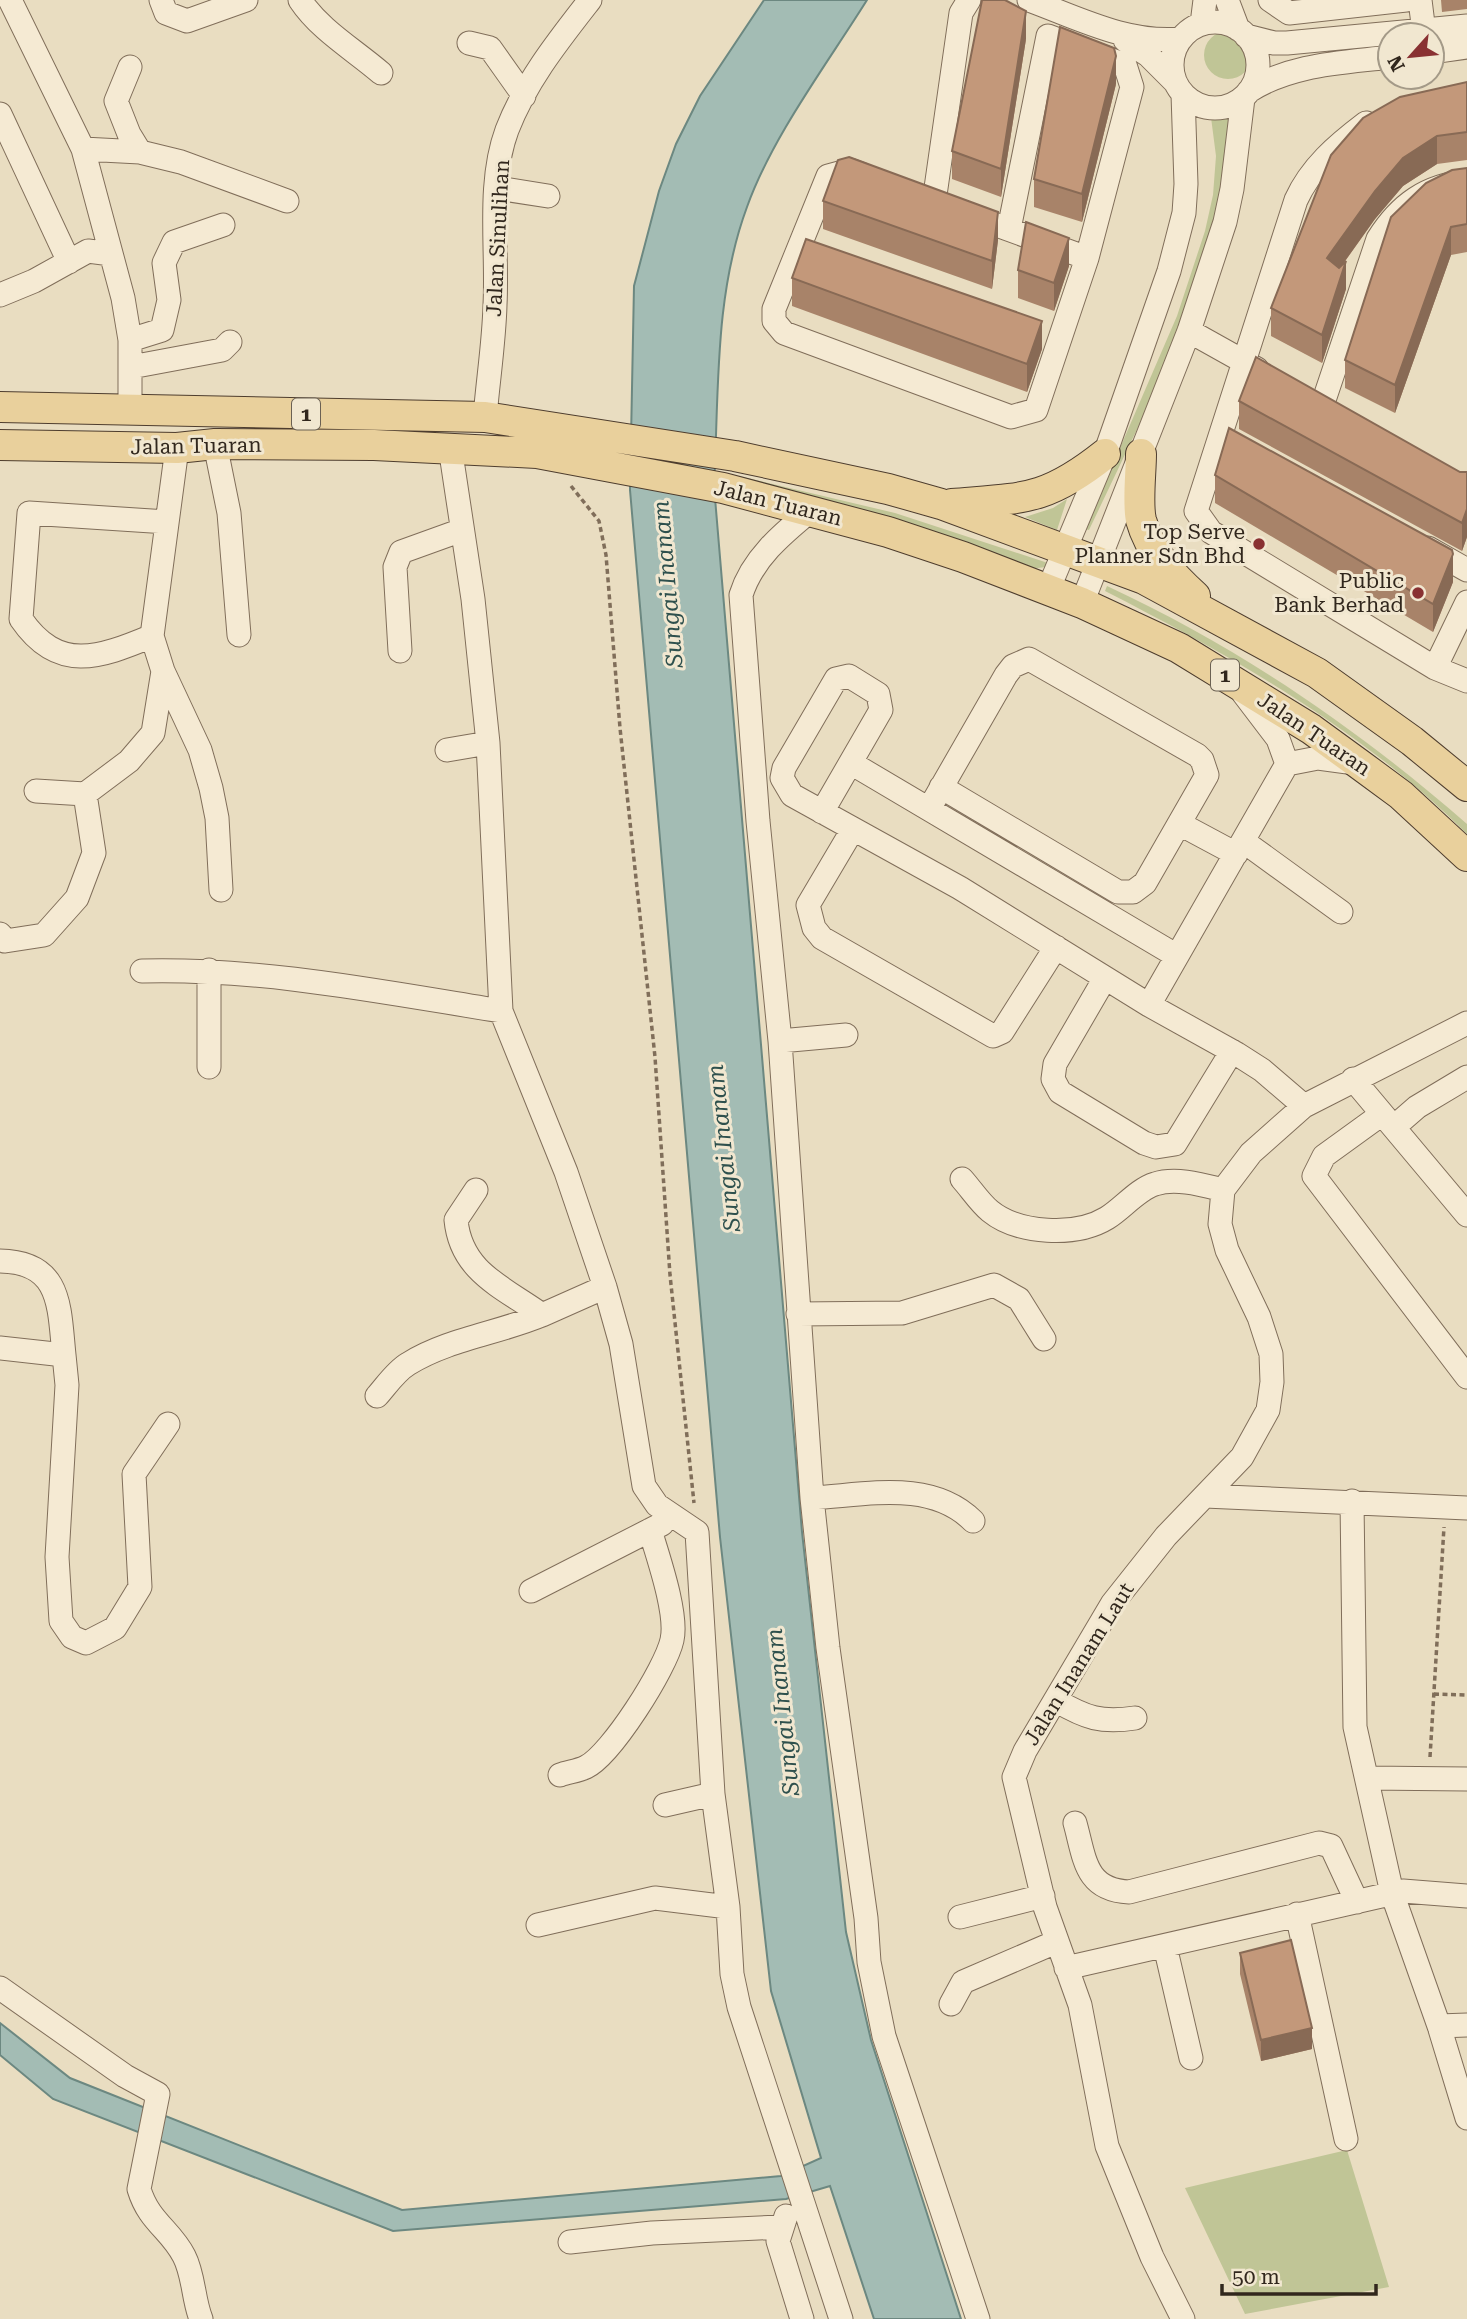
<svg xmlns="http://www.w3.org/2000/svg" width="1467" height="2319" viewBox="0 0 1467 2319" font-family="'Roboto Serif',serif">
  <rect width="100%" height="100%" fill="#e9ddc1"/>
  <path fill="#c0c596" d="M1204 55a24 24 0 1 1 48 0a24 24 0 1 1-48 0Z
    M1209,102L1241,106L1240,154L1171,358L1089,530L1085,529L1177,316L1205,231L1213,195L1216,156Z
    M739,476L895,513L1048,563L1046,567L1030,569L739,482Z
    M1067,499L1057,530L1025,517L1053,508Z
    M1107,586C1239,647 1357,728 1467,824V834C1364,731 1234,657 1105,591Z
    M1347,2150L1389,2287L1245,2314L1185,2188Z"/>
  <path fill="#a3bcb4" stroke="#6c8881" stroke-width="2" d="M764,0H867C827,64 772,137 747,207C714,296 719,392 714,486L802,1532L846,1932L871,2040L961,2319H874L830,2186L786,2199L393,2231L53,2099L0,2055V2023L70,2078L402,2210L781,2176L821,2158L771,1991L720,1537L630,490L634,286L659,191L676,144L700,96Z"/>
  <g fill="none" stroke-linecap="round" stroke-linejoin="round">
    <g stroke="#806e5a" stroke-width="25">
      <path id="minor" d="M10,0L83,149L123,298L130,340V408
        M161,0L166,13L187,21L246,0
        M300,0C320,30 353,49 381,73
        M1029,0C1078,18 1127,44 1181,39
        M1227,0L1238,29
        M1270,0L1289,13L1406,0
        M1420,0L1424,32
        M1172 65a43 43 0 1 1 86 0a43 43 0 1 1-86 0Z
        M1202,24L1205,0
        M1246,36L1274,43H1287L1467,26
        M1125,40L1148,55L1176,83
        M469,43L490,48L524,96
        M1432,52L1467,47
        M130,67L116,101L129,134L140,152
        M1249,91C1291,64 1341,63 1390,57
        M0,114L69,262
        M1366,123C1337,145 1311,167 1296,200L1196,511L1211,532L1435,668L1467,681
        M83,149L140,152L181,162L287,201
        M861,174L850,170L828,176L774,309V321L784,333L1011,417L1036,410L1087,258L1132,87L1125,65L1048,36L1009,229
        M497,188L548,196
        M934,202L961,13L969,0
        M972,216L1087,258
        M0,295L34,281L88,251L111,254
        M1189,331L1257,369
        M130,340L162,330L169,300L164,263L174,242L223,225
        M131,367L222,350L230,342
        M1322,406L1378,239C1400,204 1426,186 1467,181
        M485,417C488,380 494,342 495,305C498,249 487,184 507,130C526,81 558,41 590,0
        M215,444L229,513L239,635
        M450,447L473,599L488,743L501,1011L566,1172L605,1287L621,1344L644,1486L657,1505L697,1532L713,1794L728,1907L732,1974L739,2007L841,2319
        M177,448L152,636L163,671L200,750L211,788L217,818L221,890
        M810,511C782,534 752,559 741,595L758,821L780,1041L812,1498L828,1648L866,1918L869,1962L884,2036L978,2319
        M1428,548L1467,570
        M1048,590L1105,454L1169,271L1184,213L1186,184L1183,94
        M1082,603L1189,331L1225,222L1232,189L1243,98
        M152,636C99,658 58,673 21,619L29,513L167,522
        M400,651L395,567L401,552L462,530
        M1435,668L1467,602
        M1243,693L1278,739L1287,764
        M447,750L488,743
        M851,763L1177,956
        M36,791L85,794
        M929,809L1006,675L1013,666L1029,659L1197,755L1202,760L1207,775L1145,883L1133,892H1118L941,787
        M822,812L881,710L878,694L849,676L836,679L784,768L782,778L792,795L960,888L1149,1005L1237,1054L1262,1070L1304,1106
        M1180,824L1236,854
        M853,829L808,905L814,928L822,938L993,1036L1002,1032L1056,947
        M1243,841L1341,912
        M0,934L5,941L44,935L77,898L94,853L85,794L129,761L153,733L163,671
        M209,970V1067
        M142,971C263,968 382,992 501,1011
        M1105,978L1055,1064L1053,1079L1060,1092L1144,1143L1156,1147L1175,1144L1232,1051
        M1149,1005L1287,764L1318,758L1355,763
        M780,1041L846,1035
        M1353,1079L1467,1215
        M1382,1114L1324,1156L1314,1176L1467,1377
        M1394,1127L1417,1107L1467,1077
        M962,1179C971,1189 980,1203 990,1211C1018,1234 1076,1237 1107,1218C1122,1209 1138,1189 1155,1184C1176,1177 1203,1185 1223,1190
        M476,1190L456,1220C461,1272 503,1287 542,1315L605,1287
        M0,1261C62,1262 59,1307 64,1355
        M798,1314L902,1313L994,1285L1019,1299L1044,1339
        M0,1348L64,1355L67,1385L57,1557L61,1621L72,1637L86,1643L115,1628L140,1587L134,1474L168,1424
        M377,1396C386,1386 396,1371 408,1364C448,1339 499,1333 542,1315
        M1205,1496L1467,1508
        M812,1498C866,1495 931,1479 973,1521
        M1352,1501L1355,1727L1392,1893L1439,2026L1467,2118
        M531,1591L662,1524
        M1057,1701C1086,1718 1101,1723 1135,1718
        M560,1775C568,1772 578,1771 586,1767C611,1755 666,1668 672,1640C678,1614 658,1557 650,1530
        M1367,1778L1467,1779
        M665,1805L713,1794
        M1075,1823C1085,1859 1085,1890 1129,1892L1319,1843L1331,1846L1357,1902
        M1297,1914L1346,2139
        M960,1917L1043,1896
        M538,1925L655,1898L728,1907
        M1165,1946L1191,2058
        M1066,1968L1403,1891L1467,1896
        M0,1988L125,2076L158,2094L139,2189C149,2222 170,2229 184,2256C194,2275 193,2299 201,2319
        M951,2004L963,1982L1056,1942
        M1439,2026L1467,2025
        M786,2216L778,2241L802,2319
        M570,2242L652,2233L781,2227
        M1183,2319L1152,2257L1107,2146L1080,2005L1045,1907L1014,1777L1025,1751L1112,1604L1166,1536L1242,1457L1268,1410L1272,1382L1271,1354L1259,1317L1227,1250L1220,1224L1223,1190L1251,1153L1304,1106L1467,1023"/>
    </g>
    <g stroke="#4e3d2e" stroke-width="32">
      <path id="major" d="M0,407L485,417L735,456L888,489L941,504L1144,579L1317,673L1412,741L1467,786
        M0,445L177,448L215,444L374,445L537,453L723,488L888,532L963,557L1082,603L1179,648L1311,729L1359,764L1401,795L1467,856
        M1141,454C1141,472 1137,504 1141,520C1150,552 1172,575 1195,596
        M952,504C1024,498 1046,501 1105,454"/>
    </g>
    <path stroke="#806e5a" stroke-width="3.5" stroke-dasharray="5 3.5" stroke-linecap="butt" d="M571,486L599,521L606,555L620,728L655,1057L670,1275L694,1503
      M1434,1694L1467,1695
      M1430,1757L1444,1527"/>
    <use href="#minor" stroke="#f5ead3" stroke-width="23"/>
    <use href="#major" stroke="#e9d09c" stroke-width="30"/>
  </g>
  <path fill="#a88369" d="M1441,0H1467V9L1442,12Z
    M1026,39L1001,197L952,179V151Z
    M1467,82V160L1437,164L1403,186L1375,219L1341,267L1346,289L1322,363L1271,336V308Z
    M1116,84L1082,222L1034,207V179Z
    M1467,168V252L1451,255L1395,413L1345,388V360Z
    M823,201L998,240L992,289L823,229Z
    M1069,266L1054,311L1018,298V270Z
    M792,278L1042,349L1027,392L792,306Z
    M1239,401L1460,472H1467V537L1462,551L1239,429Z
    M1215,475L1453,582L1433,632L1215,503Z
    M1240,1953L1312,2049L1261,2061L1240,1974Z"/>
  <path fill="#886a55" d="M1026,11V39L1001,197V169Z
    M1116,56V84L1082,222V194Z
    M1437,136V164L1403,186L1375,219L1327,286V258L1375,191L1403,158Z
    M998,212V240L992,289V261Z
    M1451,227V255L1395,413V385Z
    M1069,238V266L1054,311V283Z
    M1346,261V289L1322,363V335Z
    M1042,321V349L1027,392V364Z
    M1467,509V537L1462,551V523Z
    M1453,554V582L1433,632V604Z
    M1312,2028V2049L1261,2061V2040Z"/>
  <path fill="#c3987a" stroke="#886a55" stroke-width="2" d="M982,0H1005L1026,11L1001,169L952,151Z
    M1060,27L1114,48L1116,56L1082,194L1034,179Z
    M1467,82V132L1437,136L1403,158L1375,191L1327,258L1339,268L1346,261L1322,335L1271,308L1331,155L1363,118L1400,97Z
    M849,157L998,212L992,261L823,201L838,160Z
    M1467,168V224L1451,227L1395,385L1345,360L1391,217L1426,183L1452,170Z
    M1026,222L1069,238L1054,283L1018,270Z
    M806,239L1042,321L1027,364L792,278Z
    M1256,357L1460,472H1467V509L1462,523L1239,401Z
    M1229,428L1452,550L1453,554L1433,604L1215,475Z
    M1291,1940L1312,2028L1261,2040L1240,1953Z"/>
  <g fill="#893132" stroke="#f1e7d0" stroke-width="2.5">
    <circle cx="1259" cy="544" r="7"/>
    <circle cx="1418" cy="593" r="7"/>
  </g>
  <g text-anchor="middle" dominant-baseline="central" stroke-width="6" stroke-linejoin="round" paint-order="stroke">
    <g fill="#f1e7d0" stroke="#6b6153" stroke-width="2">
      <rect x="292" y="398.5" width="28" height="31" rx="5"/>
      <rect x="1211" y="659.5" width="28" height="31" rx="5"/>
    </g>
    <g font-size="19" font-weight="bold" fill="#31271d">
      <text x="306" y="414">1</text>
      <text x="1225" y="675">1</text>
    </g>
    <g font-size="21" fill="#31271d" stroke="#f1e7d0">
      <text transform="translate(498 238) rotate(-87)">Jalan Sinulihan</text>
      <text transform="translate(196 446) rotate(-1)">Jalan Tuaran</text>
      <text transform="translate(778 503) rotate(14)">Jalan Tuaran</text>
      <text transform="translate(1314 734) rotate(34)">Jalan Tuaran</text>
      <text transform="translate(1079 1664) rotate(-58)">Jalan Inanam Laut</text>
    </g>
    <g font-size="21" fill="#31271d" stroke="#f1e7d0" text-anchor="end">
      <text x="1245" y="532">Top Serve<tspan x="1245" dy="24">Planner Sdn Bhd</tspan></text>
      <text x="1404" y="581">Public<tspan x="1404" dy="24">Bank Berhad</tspan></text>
    </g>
    <g font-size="23" font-style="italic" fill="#2e504d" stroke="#f1e7d0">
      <text transform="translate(668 584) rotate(-95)">Sungai Inanam</text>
      <text transform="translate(724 1148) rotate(-96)">Sungai Inanam</text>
      <text transform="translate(783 1712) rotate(-96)">Sungai Inanam</text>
    </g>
  </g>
  <g transform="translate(1411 56) rotate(243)"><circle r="33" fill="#f1e7d0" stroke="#a49a88" stroke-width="2"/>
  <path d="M0-5L12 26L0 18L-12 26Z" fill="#893132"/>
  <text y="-10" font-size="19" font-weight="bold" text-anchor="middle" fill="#31271d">N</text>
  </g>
  <path d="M1222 2284v10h154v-10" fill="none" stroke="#31271d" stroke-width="3.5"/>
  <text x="1232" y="2284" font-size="21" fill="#31271d" stroke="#f1e7d0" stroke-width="5" paint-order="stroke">50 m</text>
</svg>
